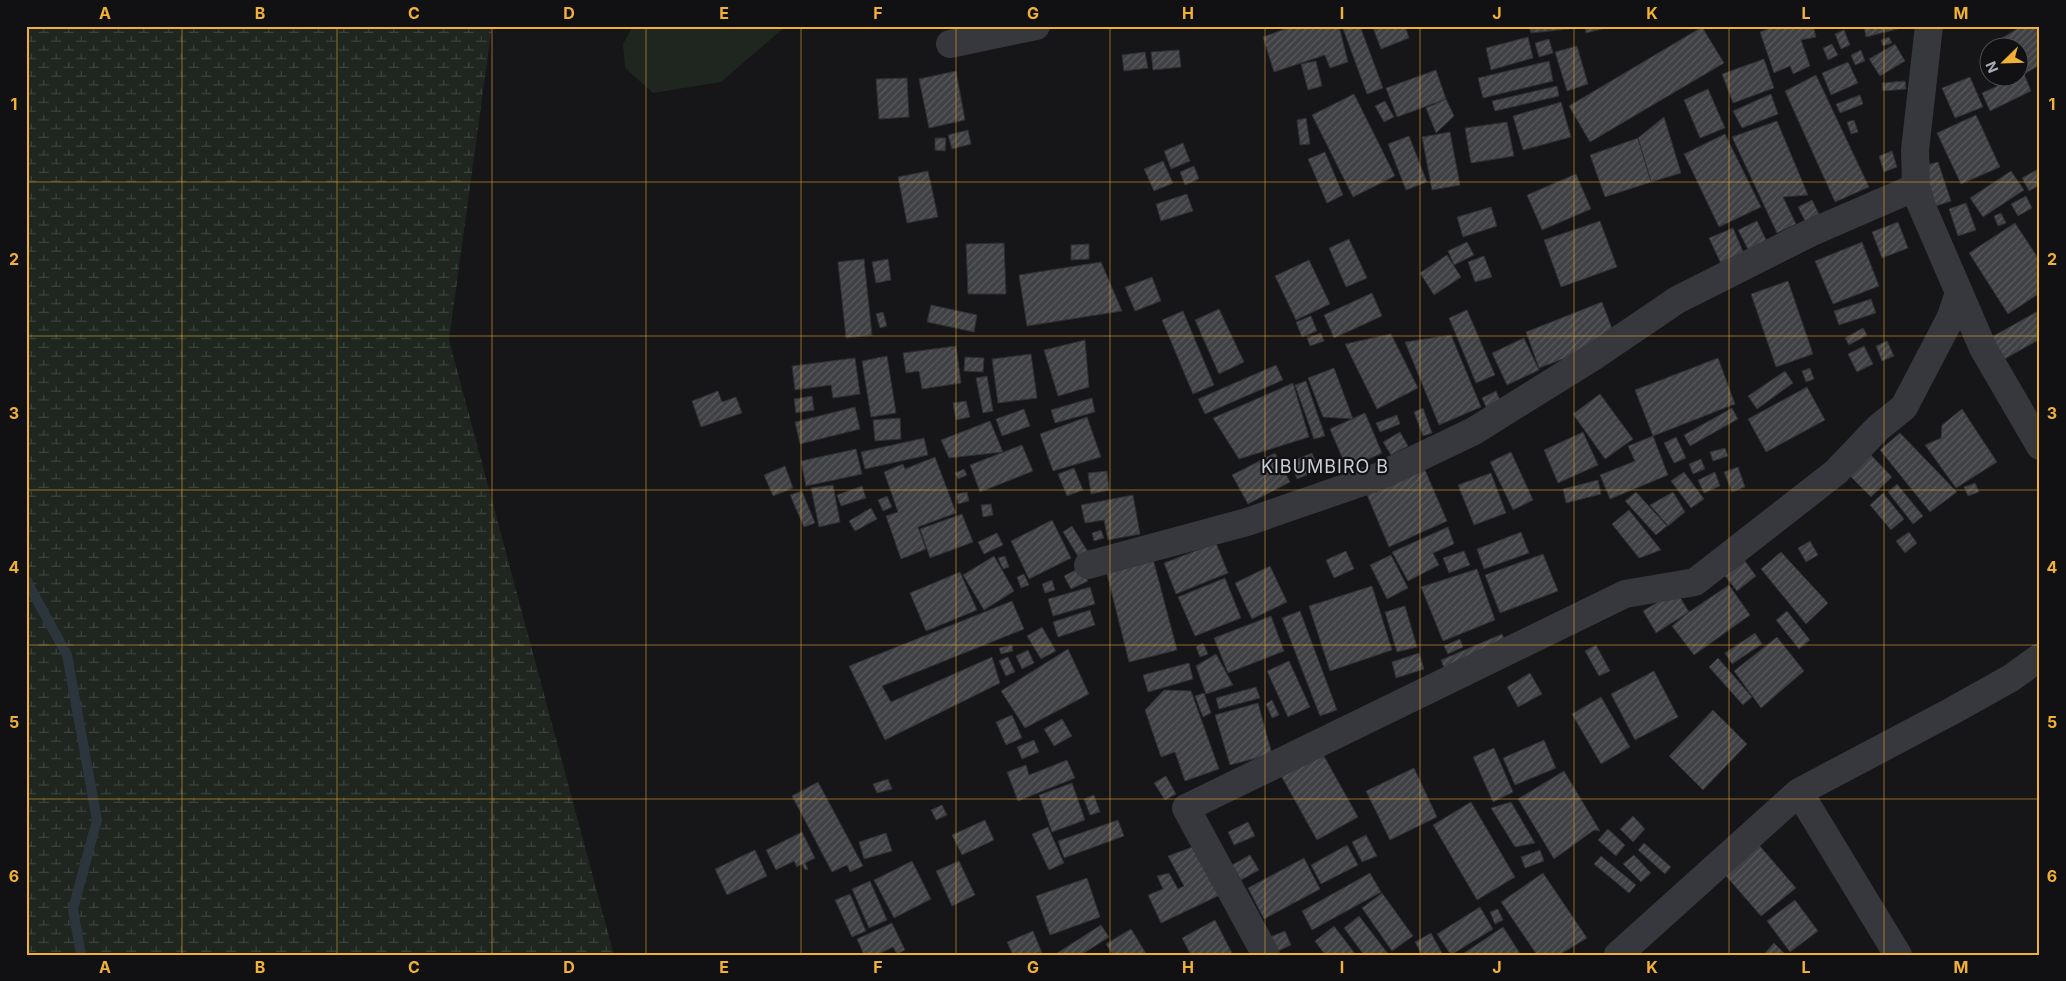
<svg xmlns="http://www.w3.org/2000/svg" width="2066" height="981" viewBox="0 0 2066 981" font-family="Inter,sans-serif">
  <defs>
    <pattern id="wetland-marsh" width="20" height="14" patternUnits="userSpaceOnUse" patternTransform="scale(1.25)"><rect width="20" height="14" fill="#1e261f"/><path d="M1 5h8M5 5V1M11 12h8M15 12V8" fill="none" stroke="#3c433d"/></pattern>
    <pattern id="building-hatch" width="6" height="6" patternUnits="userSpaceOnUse" patternTransform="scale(1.25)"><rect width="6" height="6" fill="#404145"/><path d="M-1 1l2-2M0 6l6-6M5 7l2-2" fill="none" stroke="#595a5e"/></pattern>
  </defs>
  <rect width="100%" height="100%" fill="#161618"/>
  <path fill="#1e261f" d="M633,26H786L721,82L653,93L625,68L623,44Z"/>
  <path fill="url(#wetland-marsh)" d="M26,26H492L449,340L614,955H26Z"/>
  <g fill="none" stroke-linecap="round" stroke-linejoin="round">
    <path stroke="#2c353c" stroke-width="10" d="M26,580L67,655L97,820L73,909L81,955"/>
  </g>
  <path fill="url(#building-hatch)" stroke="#303034" d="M1293,26H1339L1348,62L1330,68L1325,55L1274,72L1263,37Z
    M1342,26H1360L1383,88L1367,94Z
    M1378,26H1405L1409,38L1381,49L1373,28Z
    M1529,26H1569V29L1531,33Z
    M1585,26H1614L1586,33Z
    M1775,26H1813L1816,37L1801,40L1810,66L1793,74L1790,66L1774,73L1760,32Z
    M1864,26H1909L1866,37Z
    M2022,26H2040V65L2024,74L2018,66V48H2007L2002,38Z
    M1702,27L1724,63L1590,142L1569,106Z
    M1844,30L1850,45L1841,49L1835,34Z
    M1528,37L1533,58L1491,70L1486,48Z
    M1889,37L1892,43L1883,46L1881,40Z
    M1549,39L1553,53L1539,57L1535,43Z
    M1832,44L1838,55L1828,60L1823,48Z
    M1895,44L1905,61L1880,76L1869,59Z
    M1577,46L1588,84L1567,91L1555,52Z
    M1179,50L1181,67L1153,70L1151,52Z
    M1861,50L1865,61L1855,65L1851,55Z
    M1145,52L1148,68L1124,71L1122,55Z
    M1764,59L1774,88L1733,103L1722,74Z
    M1316,61L1322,86L1308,90L1301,64Z
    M1549,61L1553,81L1483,98L1478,78Z
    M1848,62L1858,83L1831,95L1822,73Z
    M1436,70L1446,99L1397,117L1386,88Z
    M956,71L965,120L929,128L919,79Z
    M2024,74L2031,91L1990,111L1982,93Z
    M1816,75L1869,187L1835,202L1785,91Z
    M1970,77L1983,107L1955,118L1942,88Z
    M907,78L909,117L879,119L876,79Z
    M1905,81L1906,89L1883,91L1882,83Z
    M1557,86L1559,96L1495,111L1492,101Z
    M1708,89L1725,128L1700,138L1684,100Z
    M1354,94L1395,176L1353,197L1312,115Z
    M1771,94L1778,114L1742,128L1733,111Z
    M1860,95L1863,104L1840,113L1836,104Z
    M1446,99L1454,116L1436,133L1426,108Z
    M1385,101L1394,117L1384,122L1375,106Z
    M1561,102L1571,137L1523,150L1513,116Z
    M1976,115L2000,167L1961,184L1937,133Z
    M1664,117L1681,173L1651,182L1638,138Z
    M1306,118L1310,144L1300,145L1297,120Z
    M1854,120L1858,132L1851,134L1847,122Z
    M1777,121L1808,195L1783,197L1796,224L1777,233L1732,137Z
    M1507,122L1514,156L1471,163L1465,128Z
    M968,130L971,144L952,149L948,135Z
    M1450,132L1460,185L1432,190L1422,137Z
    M1725,134L1761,207L1719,227L1684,154Z
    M1409,136L1427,182L1406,190L1388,144Z
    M935,138H946L945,151L935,150Z
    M1638,138L1651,182L1605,197L1590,155Z
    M1183,143L1190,161L1171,169L1164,151Z
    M1892,151L1897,167L1884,172L1879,156Z
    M1325,152L1343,195L1327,203L1308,159Z
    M1163,161L1173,183L1154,191L1144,169Z
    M1938,162L1951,201L1936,206L1923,166Z
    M1194,166L1199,179L1185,185L1180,172Z
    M2040,168V185L2029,191L2022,178Z
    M928,171L938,217L907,223L898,177Z
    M2011,171L2024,190L1983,217L1970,198Z
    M1576,174L1591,209L1542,230L1527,195Z
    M1187,194L1193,211L1161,221L1156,204Z
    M2026,196L2032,208L2018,216L2011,204Z
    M1812,200L1819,214L1805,221L1798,207Z
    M1966,203L1976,230L1958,236L1949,209Z
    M1491,207L1497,226L1463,237L1457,217Z
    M2001,213L2006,223L1998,226L1994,216Z
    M1600,221L1617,267L1561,287L1544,240Z
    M1757,221L1769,246L1751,255L1738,230Z
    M1898,222L1908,248L1882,258L1872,232Z
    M2015,223L2040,261V293L2008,314L1969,253Z
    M1733,228L1745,256L1722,266L1709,238Z
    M1349,239L1367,278L1346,287L1329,248Z
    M1467,242L1474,255L1454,265L1448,251Z
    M1862,242L1879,286L1833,304L1815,261Z
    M1004,243L1006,294H968L966,244Z
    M1089,244V259L1071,260V245Z
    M1447,255L1461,277L1434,295L1420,273Z
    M1484,256L1492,277L1475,282L1468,262Z
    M864,259L872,335L846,338L838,262Z
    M888,259L891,280L876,283L872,262Z
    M1309,260L1330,304L1296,320L1275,276Z
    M1101,262L1122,311L1027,326L1019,275Z
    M1152,277L1161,301L1135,311L1125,287Z
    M1788,281L1813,354L1776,367L1751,294Z
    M1372,293L1382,316L1334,338L1324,315Z
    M1871,299L1876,313L1839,325L1834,311Z
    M1602,302L1616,339L1539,368L1526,332Z
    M931,305L977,315L974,332L927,322Z
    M1219,309L1244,362L1219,374L1195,320Z
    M1467,310L1495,375L1476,383L1449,318Z
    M2040,310V339L2001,361L1988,339Z
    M1183,311L1214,385L1193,394L1162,320Z
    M883,312L887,326L880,328L876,314Z
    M1311,316L1317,331L1302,337L1296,322Z
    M1863,328L1867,335L1849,345L1845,338Z
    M1321,333L1324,341L1310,346L1307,338Z
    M1391,334L1418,388L1377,409L1345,344Z
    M1451,335L1481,407L1439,425L1405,342Z
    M1524,338L1539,370L1507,385L1492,353Z
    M1085,340L1089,387L1058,396L1044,350Z
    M1887,341L1894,356L1882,361L1876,346Z
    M956,346L961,383L922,389L919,371L906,373L903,353Z
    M1864,346L1873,364L1857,372L1848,354Z
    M1031,354L1037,398L998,403L992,359Z
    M887,356L896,413L871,417L862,361Z
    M965,357L984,358L983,372L964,371Z
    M855,358L860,394L833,398L831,385L795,390L792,366Z
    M1718,358L1735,404L1653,436L1635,390Z
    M1276,365L1283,380L1205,414L1198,399Z
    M1334,368L1353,419L1323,417L1308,378Z
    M1810,368L1814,379L1806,382L1802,371Z
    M1785,371L1793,383L1757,409L1748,396Z
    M987,376L993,411L983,413L976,378Z
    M1306,381L1325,436L1314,439L1295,385Z
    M1293,383L1309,437L1239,459L1213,418Z
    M1807,387L1825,420L1766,452L1748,419Z
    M718,391L722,402L736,397L742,413L701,427L692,401Z
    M1496,391L1501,402L1487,409L1482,398Z
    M1600,394L1633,439L1605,459L1573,414Z
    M812,396L814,410L796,413L794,399Z
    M1092,398L1095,412L1055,423L1051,410Z
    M966,401L970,417L956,420L953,403Z
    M855,407L860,429L800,444L795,422Z
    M1423,408L1432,433L1423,436L1414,412Z
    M1732,408L1738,419L1690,446L1684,435Z
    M1024,409L1030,426L1002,436L996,419Z
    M1962,409L1997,462L1956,488L1925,445L1941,438L1942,425Z
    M1365,413L1382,453L1347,469L1330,429Z
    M1397,415L1400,424L1380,432L1376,423Z
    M1087,417L1101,457L1053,471L1040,434Z
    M900,418L901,439L875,441L873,420Z
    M990,421L1003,452L949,458L941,440Z
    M1400,432L1408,446L1391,455L1383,442Z
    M1583,432L1598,465L1558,483L1544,450Z
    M1900,433L1957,492L1930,512L1880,450Z
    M1653,436L1668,475L1610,499L1600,475L1635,461L1628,446Z
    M1676,437L1686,458L1674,463L1664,443Z
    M924,438L928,455L865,469L861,452Z
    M1022,445L1033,471L980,492L970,465Z
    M1725,448L1728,456L1713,461L1710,452Z
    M856,449L862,474L806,486L801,461Z
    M1866,450L1892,477L1871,497L1845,471Z
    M1511,452L1533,500L1513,510L1490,462Z
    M1275,453L1290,482L1248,504L1232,475Z
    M1312,453L1319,470L1297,479L1290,462Z
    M935,457L956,513L918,527L926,549L901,559L886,516L898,512L884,472L903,464L905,469Z
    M1701,459L1705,469L1693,474L1689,464Z
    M785,466L793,488L773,496L764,475Z
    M1738,467L1745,487L1732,492L1724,472Z
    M1074,468L1083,490L1067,496L1058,474Z
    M964,469L967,475L958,479L955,473Z
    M1425,470L1447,521L1389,547L1367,495Z
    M1107,471L1109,490L1091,494L1088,473Z
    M1684,472L1704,499L1691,508L1671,481Z
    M1715,472L1720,486L1704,493L1698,480Z
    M1491,473L1506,513L1474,525L1458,485Z
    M1598,480L1601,494L1566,503L1563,489Z
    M1975,483L1979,492L1968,496L1964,487Z
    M1897,484L1923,516L1913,524L1888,492Z
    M833,485L840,522L819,527L811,488Z
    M862,486L866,498L841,506L837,495Z
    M802,491L815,523L804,527L790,495Z
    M967,492L969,501L958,504L956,494Z
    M1636,492L1667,526L1656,535L1625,501Z
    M1673,492L1685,512L1668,526L1650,505Z
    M1883,493L1904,519L1891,530L1870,505Z
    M1133,495L1140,534L1108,540L1104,520L1085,523L1081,505Z
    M887,496L892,507L883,511L878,500Z
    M991,504L993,515L983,517L981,505Z
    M871,508L877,519L855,531L849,521Z
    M1629,510L1661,550L1639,558L1612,524Z
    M962,514L973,542L930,558L920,529Z
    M1052,520L1071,558L1029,579L1011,541Z
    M1072,526L1088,552L1079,558L1063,532Z
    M1448,527L1454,544L1433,553L1439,565L1408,581L1392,552Z
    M1101,530L1104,538L1094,541L1092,533Z
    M1521,532L1529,553L1484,569L1477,549Z
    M1909,532L1917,543L1905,553L1896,541Z
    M997,533L1003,545L984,554L978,542Z
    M1810,541L1818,555L1806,562L1798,548Z
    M1216,543L1228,573L1176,594L1164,563Z
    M1346,551L1354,569L1334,578L1326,560Z
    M1464,551L1470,565L1449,573L1443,558Z
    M1781,552L1828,603L1806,624L1761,569Z
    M1543,554L1558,591L1500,613L1485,575Z
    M1152,555L1177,650L1129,662L1105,566Z
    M1391,555L1408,588L1387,599L1370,565Z
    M994,556L1014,591L984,610L963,575Z
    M1005,556L1009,567L1003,569L998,558Z
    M1745,561L1756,576L1737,591L1725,576Z
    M1270,566L1287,602L1252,619L1235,583Z
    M1081,567L1088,581L1071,589L1064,576Z
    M1477,569L1495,620L1443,641L1421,587Z
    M960,572L977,610L926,631L910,593Z
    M1024,574L1029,585L1021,588L1017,577Z
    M1225,578L1241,618L1195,636L1178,597Z
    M1052,580L1055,590L1045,593L1042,584Z
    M1729,585L1750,615L1694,655L1672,626L1689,612Z
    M1372,586L1392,650L1330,671L1309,606Z
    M1090,587L1095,604L1053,616L1048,599Z
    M1676,591L1689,612L1656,633L1643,611Z
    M1012,601L1024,629L882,686L891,702L992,657L1000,683L885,740L849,666Z
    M1405,606L1417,647L1397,652L1385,612Z
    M1090,610L1095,625L1058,637L1053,622Z
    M1300,611L1337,710L1320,716L1282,618Z
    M1787,611L1810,640L1799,649L1776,620Z
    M1271,616L1284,651L1228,673L1214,638Z
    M1042,627L1056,651L1041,659L1027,636Z
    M1755,633L1762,644L1732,664L1725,653Z
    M1502,634L1508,647L1446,673L1441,660Z
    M1777,637L1804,671L1761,708L1734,671Z
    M1460,639L1463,647L1448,654L1444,646Z
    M1203,643L1208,654L1200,657L1196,647Z
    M1012,645L1013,651L1001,654L999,648Z
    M1596,645L1610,671L1599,676L1585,651Z
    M1068,649L1089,694L1025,728L1001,691Z
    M1028,650L1034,663L1022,669L1016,656Z
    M1419,653L1424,669L1396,678L1392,662Z
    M1216,654L1233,685L1206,694L1196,666Z
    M1008,657L1015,672L1006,676L999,661Z
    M1718,658L1752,697L1743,705L1709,667Z
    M1289,661L1310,707L1288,717L1267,671Z
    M1189,663L1193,679L1148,692L1143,675Z
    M1654,671L1678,717L1635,740L1611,694Z
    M1530,673L1542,694L1518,707L1507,687Z
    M1256,687L1260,698L1219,709L1216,698Z
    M1164,690L1191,691L1219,769L1185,781L1175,752L1161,757L1145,710Z
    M1204,693L1211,713L1203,717L1195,696Z
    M1601,697L1630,747L1601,764L1572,714Z
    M1272,700L1279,715L1272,718L1266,704Z
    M1258,703L1272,754L1230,765L1215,715Z
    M1713,710L1747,744L1703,790L1669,756Z
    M1012,715L1022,738L1006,745L996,722Z
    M1062,719L1072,736L1054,746L1044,729Z
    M1034,740L1039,752L1022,759L1017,747Z
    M1544,740L1556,768L1515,785L1503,758Z
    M1494,748L1513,792L1493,802L1473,757Z
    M1320,749L1358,817L1317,840L1279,772Z
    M1067,760L1075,778L1018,801L1007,772L1026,765L1029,775Z
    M1414,768L1437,817L1390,840L1366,791Z
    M1564,771L1600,831L1594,830L1554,859L1518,799Z
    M1166,776L1176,794L1165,800L1154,783Z
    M888,779L892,789L877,793L873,784Z
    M818,782L863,866L850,872L847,865L832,872L792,796Z
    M1072,783L1085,820L1052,832L1039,795Z
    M1094,795L1100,812L1090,815L1084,799Z
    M1471,802L1515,877L1477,900L1433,825Z
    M1511,802L1535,843L1515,847L1491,808Z
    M942,805L947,815L936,820L931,810Z
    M1633,816L1645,829L1633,842L1620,829Z
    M985,820L994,840L962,855L952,835Z
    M1118,820L1124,836L1064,858L1058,841Z
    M1248,822L1255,836L1234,845L1228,832Z
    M1048,827L1064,863L1049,870L1032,834Z
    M1608,829L1625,845L1616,856L1598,840Z
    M802,832L815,858L805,863L808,869L805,870L802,864L797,867L794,861L776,870L766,850Z
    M886,833L892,851L864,859L859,842Z
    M1366,835L1377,856L1362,862L1352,842Z
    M1644,843L1671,867L1665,874L1638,850Z
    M1198,845L1220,895L1161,923L1148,895L1163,889L1157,876L1169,873L1178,889L1184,886L1168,856Z
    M1347,845L1358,865L1321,884L1311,865Z
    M1759,845L1796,888L1761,916L1726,876Z
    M755,850L767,876L727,895L715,869Z
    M1540,850L1544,861L1525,868L1521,857Z
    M1250,855L1259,870L1241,880L1232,865Z
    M1634,855L1651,873L1641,882L1623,864Z
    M1601,856L1636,885L1629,893L1594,864Z
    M1304,858L1320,889L1264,919L1248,888Z
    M912,861L931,899L894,918L874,880Z
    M959,861L975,895L952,906L936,871Z
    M1370,873L1381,892L1312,930L1302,911Z
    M1543,873L1587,938L1559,955H1537L1501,902Z
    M1087,878L1100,917L1050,935L1036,896Z
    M870,881L887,920L869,928L852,889Z
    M1382,893L1413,936L1392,951L1362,908Z
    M850,894L866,931L852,937L835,900Z
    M1795,900L1818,931L1790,952L1767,921Z
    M1480,907L1493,929L1451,955L1437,934Z
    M1498,909L1503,920L1495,924L1490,912Z
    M1359,916L1389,955H1364L1344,928Z
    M1215,920L1233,955H1191L1182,938Z
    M892,923L905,950L897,954L893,947L877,955H864L857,939Z
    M1101,925L1109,937L1081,955H1054Z
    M1334,926L1356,955H1325L1315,941Z
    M1503,927L1521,955H1461Z
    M1131,929L1147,955H1113L1106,944Z
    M1033,931L1042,953L1013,955L1007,942Z
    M1285,931L1291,945L1276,952L1270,937Z
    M1431,933L1443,955H1422L1415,942Z
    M1774,943L1786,955H1763Z"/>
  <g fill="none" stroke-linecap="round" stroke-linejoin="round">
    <path stroke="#37383d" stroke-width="28" d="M1929,26L1915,150L1916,187L1920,202L1983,348L2040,446
      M950,44L1036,26
      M1088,565L1247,522L1380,476L1474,431L1596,355L1677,300L1810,233L1916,187
      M1799,792L1898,955
      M1266,955L1186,808L1625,594L1695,582L1836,472L1878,428L1904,407L1950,319L1959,293
      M1618,955L1799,792L1952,711L2011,678L2040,657"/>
  </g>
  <path fill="none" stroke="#f2b134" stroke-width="1" stroke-opacity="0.55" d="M182,26V955M337,26V955M492,26V955M646,26V955M801,26V955M956,26V955M1110,26V955M1265,26V955M1420,26V955M1574,26V955M1729,26V955M1884,26V955M26,182H2040M26,336H2040M26,490H2040M26,645H2040M26,799H2040"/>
  <g text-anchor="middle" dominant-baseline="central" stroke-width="4.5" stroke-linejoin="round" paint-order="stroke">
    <g font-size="18" letter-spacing="1" fill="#c9ccd4" stroke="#111113">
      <text x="1325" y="466">KIBUMBIRO B</text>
    </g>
  </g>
  <rect width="2066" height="981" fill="none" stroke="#111113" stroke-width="55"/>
  <g transform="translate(2004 62) rotate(247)"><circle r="24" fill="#111113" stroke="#4d4f55"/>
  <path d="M0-4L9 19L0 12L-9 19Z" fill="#f2b134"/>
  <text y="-8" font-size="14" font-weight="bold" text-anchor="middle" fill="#a8adb8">N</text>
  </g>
  <rect x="28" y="28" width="2010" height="926" fill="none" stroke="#f2b134" stroke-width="2"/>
  <g font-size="16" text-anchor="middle" font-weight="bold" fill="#f2b134">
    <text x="105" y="19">A</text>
    <text x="260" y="19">B</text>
    <text x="414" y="19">C</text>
    <text x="569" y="19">D</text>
    <text x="724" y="19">E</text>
    <text x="878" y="19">F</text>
    <text x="1033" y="19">G</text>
    <text x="1188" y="19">H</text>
    <text x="1342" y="19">I</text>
    <text x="1497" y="19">J</text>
    <text x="1652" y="19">K</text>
    <text x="1806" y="19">L</text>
    <text x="1961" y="19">M</text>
    <text x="14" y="110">1</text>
    <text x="2052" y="110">1</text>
    <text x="14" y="265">2</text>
    <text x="2052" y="265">2</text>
    <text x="14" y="419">3</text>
    <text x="2052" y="419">3</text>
    <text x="14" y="573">4</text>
    <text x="2052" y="573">4</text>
    <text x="14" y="728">5</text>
    <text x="2052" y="728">5</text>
    <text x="14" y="882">6</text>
    <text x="2052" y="882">6</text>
    <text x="105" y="973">A</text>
    <text x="260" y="973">B</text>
    <text x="414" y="973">C</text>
    <text x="569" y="973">D</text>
    <text x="724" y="973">E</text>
    <text x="878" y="973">F</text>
    <text x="1033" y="973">G</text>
    <text x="1188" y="973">H</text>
    <text x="1342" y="973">I</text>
    <text x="1497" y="973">J</text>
    <text x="1652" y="973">K</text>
    <text x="1806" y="973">L</text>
    <text x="1961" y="973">M</text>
  </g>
</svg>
